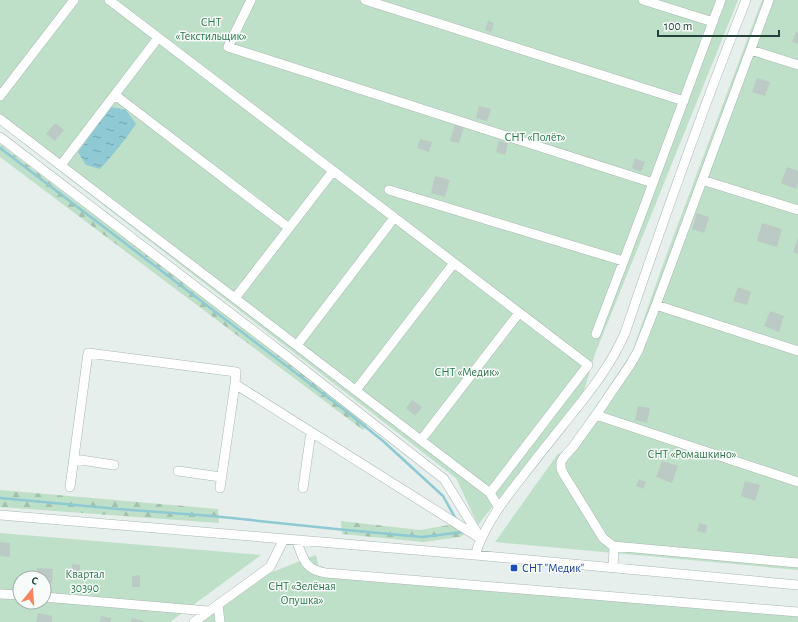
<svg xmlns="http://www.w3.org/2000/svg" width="798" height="622" viewBox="0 0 798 622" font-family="'Alegreya Sans',sans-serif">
  <defs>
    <pattern id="forest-firs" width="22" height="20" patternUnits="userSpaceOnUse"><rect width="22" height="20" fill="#bfe0c8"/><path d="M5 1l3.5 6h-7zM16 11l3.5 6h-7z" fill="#a4c1ad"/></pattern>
    <pattern id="water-ripples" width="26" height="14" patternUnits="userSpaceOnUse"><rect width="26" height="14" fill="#8ec9d4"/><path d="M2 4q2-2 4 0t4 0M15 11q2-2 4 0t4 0" fill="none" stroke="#74a5ad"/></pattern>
  </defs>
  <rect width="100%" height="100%" fill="#e6efeb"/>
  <path fill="url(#forest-firs)" d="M0,144L271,349L368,424L363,430L0,157Z
    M0,490L218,509L219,523L0,507Z
    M341,521L420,530L461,523L470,531L460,537L423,542L342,534Z"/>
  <path fill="#bfe0c8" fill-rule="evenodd" d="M0,0H738L595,354L584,391L478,525L456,478L0,125Z
    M762,0H798V570L495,542L557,455L569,447L632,352L666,256Z
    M0,533L261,555L170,622H0ZM20,578H44V602H20Z
    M316,555L319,568L798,608V622H201L267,574Z"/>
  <path fill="url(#water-ripples)" d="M111,107L126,110L136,124C125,140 113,155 100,169L86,165L78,152Z"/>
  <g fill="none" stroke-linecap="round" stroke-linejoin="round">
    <path stroke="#8ec9d4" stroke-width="2.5" d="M0,148L347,412L383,441L443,496L457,521
      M0,498L118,509L212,516L336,529L422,537L463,532"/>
  </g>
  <path fill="#bbcac4" d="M488,21L494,23L491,32L485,30Z
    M796,32L798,33V44L792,42Z
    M757,78L770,82L765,96L752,92Z
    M479,106L491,109L487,121L476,118Z
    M55,123L64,130L55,141L46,134Z
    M455,124L464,127L459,143L450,141Z
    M420,139L432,142L429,152L417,148Z
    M499,141L508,143L505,155L496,152Z
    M635,158L645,162L641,172L632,168Z
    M787,167L798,171V183L796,189L781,183Z
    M435,176L450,180L445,197L431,193Z
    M697,213L709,217L704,233L692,229Z
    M762,223L782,229L777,247L757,241Z
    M798,238V254L793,252Z
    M738,287L751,292L747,305L733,301Z
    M770,311L784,316L779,332L764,326Z
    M412,400L422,407L415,416L406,408Z
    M638,406L650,408L647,423L635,420Z
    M662,461L678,466L672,483L656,477Z
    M639,479L646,482L643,489L636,486Z
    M745,481L760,485L755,501L741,496Z
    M699,523L707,525L706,533L697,531Z
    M0,542L10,543V557L0,556Z
    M72,564L80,565V573L71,572Z
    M37,568L53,569L52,583L44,582V578H37Z
    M140,575V587H132V576Z
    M38,613L52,616V622H36Z
    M101,616L111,618V622H100Z
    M132,618L143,621V622H131Z"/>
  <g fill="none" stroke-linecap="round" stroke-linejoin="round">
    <g stroke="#a8b8b2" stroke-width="10">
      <path id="minor" d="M109,0L588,365L490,493
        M251,0L228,47L653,183
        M365,0L684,101
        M643,0L713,22
        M769,0L656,305L638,351L630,365L596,415L573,447L564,457L561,462V468L563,473L603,538L613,546L798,563
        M751,50L798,65
        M115,95L289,228
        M0,96L74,0
        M0,119L490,493L499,508
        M0,137L288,357L444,479L481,539
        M61,165L158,38
        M702,180L798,210
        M389,190L623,261
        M235,298L333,171
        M656,305L798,351
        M596,334L643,210L721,0
        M297,345L394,218
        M356,390L454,263
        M596,415L798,482
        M421,440L519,313
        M74,459L114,465
        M178,471L221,477
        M70,487L88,353L236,372L235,384L478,537
        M220,488L235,384
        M303,488L311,432
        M0,515L475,555L798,585
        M296,540C300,549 303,562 310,567C315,571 321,572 326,573L798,612
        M613,546L614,549L613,568
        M475,555C484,526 503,501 522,477C538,456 555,435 571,415C592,389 612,363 625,333C663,221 702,110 746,0
        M0,594L20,595
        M44,597L208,611
        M218,605L220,622
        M194,622L270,567L284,539"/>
    </g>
    <use href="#minor" stroke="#fff" stroke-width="9"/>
  </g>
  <rect fill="#1a4fb4" stroke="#f7fbf9" stroke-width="1.5" x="510" y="564" width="8" height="8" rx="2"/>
  <g text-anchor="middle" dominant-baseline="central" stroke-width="3" stroke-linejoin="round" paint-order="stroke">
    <g font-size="12" fill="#2d7a4b" stroke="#f7fbf9">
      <text x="211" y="22">СНТ<tspan x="211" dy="14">«Текстильщик»</tspan></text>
      <text x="535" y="137">СНТ «Полёт»</text>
      <text x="467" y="372">СНТ «Медик»</text>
      <text x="692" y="454">СНТ «Ромашкино»</text>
      <text x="85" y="574">Квартал<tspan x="85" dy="14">30390</tspan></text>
      <text x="302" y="586">СНТ «Зелёная<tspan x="302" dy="14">Опушка»</tspan></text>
    </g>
    <g font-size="12" fill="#164399" stroke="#f7fbf9" text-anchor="start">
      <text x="522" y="568">СНТ "Медик"</text>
    </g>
  </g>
  <g transform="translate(32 590) rotate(17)"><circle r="19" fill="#f7fbf9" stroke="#a3b1ad"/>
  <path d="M0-3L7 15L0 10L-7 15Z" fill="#f4845f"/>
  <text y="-6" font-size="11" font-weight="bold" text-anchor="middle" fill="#24423a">С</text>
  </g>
  <path d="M658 30v6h121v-6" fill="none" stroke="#24423a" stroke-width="2"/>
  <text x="664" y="30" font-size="12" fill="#24423a" stroke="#f7fbf9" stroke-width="3" paint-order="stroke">100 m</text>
</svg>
